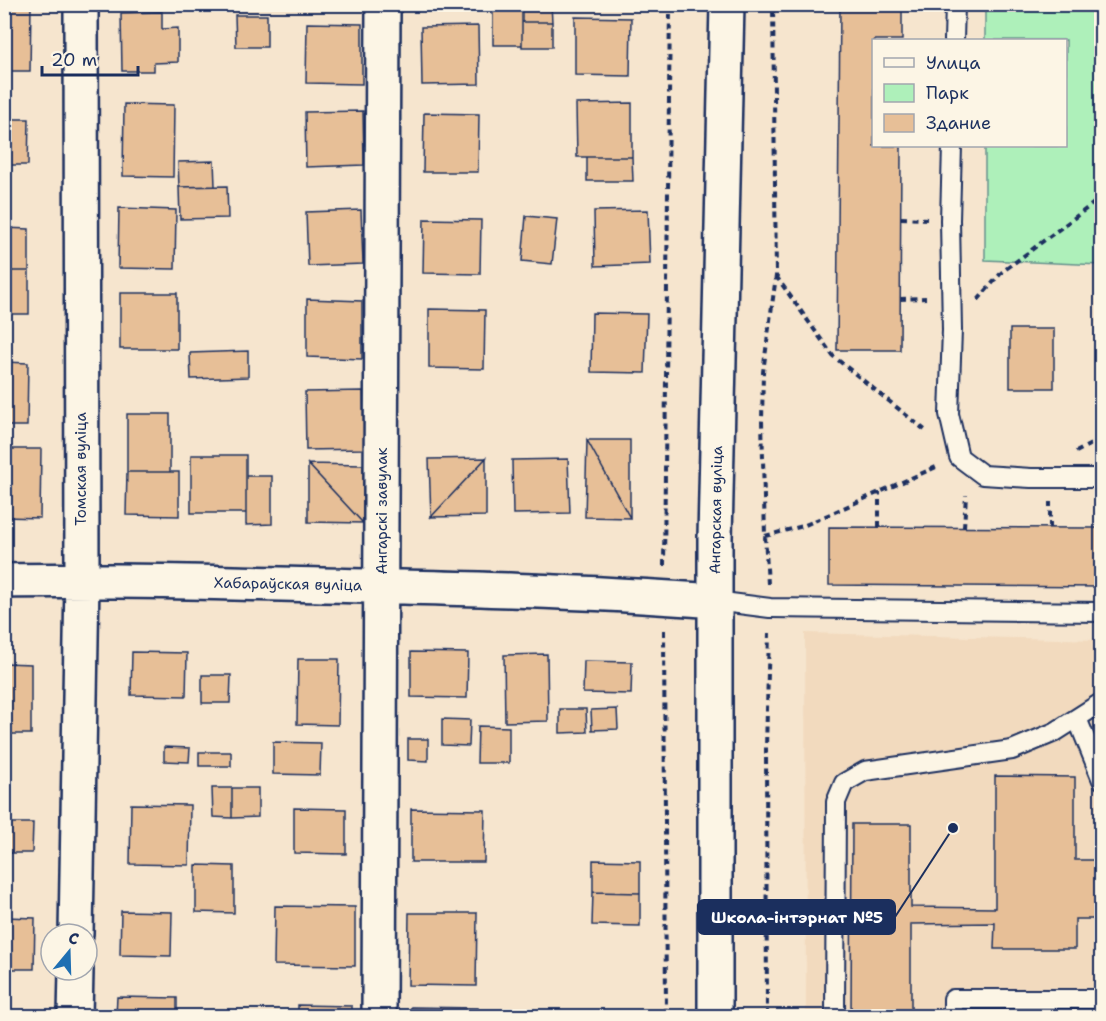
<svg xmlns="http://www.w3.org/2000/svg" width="1106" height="1021" viewBox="0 0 1106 1021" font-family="'Shantell Sans',sans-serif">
  <rect width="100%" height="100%" fill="#f6e5ce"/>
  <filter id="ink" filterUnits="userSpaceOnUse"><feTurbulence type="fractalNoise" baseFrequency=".0167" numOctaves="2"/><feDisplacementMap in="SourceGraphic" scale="12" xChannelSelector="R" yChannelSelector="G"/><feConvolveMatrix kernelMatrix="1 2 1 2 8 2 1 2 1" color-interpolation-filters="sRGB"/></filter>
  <g filter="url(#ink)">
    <path fill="#f2dabe" d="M805,633L1101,640V1016H806Z"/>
    <path fill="#aef0ba" stroke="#64908c" stroke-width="1.5" d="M985,5H1101V265L985,260V146H1066V40H985Z"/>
    <path fill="#e7bf97" stroke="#1b2f5e" stroke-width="1.5" d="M4,4H31L30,71H4Z
      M493,4H522V45H493Z
      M522,4H551L552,22H522Z
      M840,4H902V40H874V146H901L900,350H837Z
      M162,12V29L178,28V62L154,63V71H122L121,13Z
      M235,15H267V47H236Z
      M575,17L631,18L630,76L575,75Z
      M522,22H552V47H522Z
      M307,23L362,24V84L306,83Z
      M478,26L479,84L422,85L421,27Z
      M632,103V157H577L576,104Z
      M124,104L174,105L173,177L123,176Z
      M363,111L364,165L306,167L305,112Z
      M424,113L479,114L478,172H423Z
      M4,119H29L28,165H4Z
      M587,157H632L633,181H587Z
      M214,161L215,186L179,187L178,162Z
      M227,186L228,218L180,219L179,187Z
      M119,208L176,210L175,269L118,268Z
      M361,210L363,264L308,266L306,212Z
      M648,210L650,264L595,266L594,211Z
      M526,216L557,219L552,264L522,261Z
      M424,219L481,220L480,274L423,273Z
      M4,228L29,229V271H4Z
      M4,271H29V314H4Z
      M120,293H177V349H120Z
      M307,299L362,301V359L307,357Z
      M429,309L485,310L484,369L429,368Z
      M592,313L647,314L645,373L591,372Z
      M1010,329H1054V388H1010Z
      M248,351V377L191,379L190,353Z
      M4,362L28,363L27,426H4Z
      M363,391L364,449L306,450L305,392Z
      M127,414H170V472H127Z
      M587,440H630V518Z
      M587,440L630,518L585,517Z
      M4,449H41L40,518L4,517Z
      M191,455H246V513H191Z
      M486,458L431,517L429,459Z
      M486,458V516L431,517Z
      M568,459L570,513L513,514L512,460Z
      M308,464L363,523L308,522Z
      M308,464L363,465V523Z
      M127,472H179V516L126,515Z
      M246,476H272V524L246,525Z
      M829,527L1102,528V587L829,585Z
      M132,652L187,653L186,696L131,695Z
      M411,652L468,653L467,698L411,697Z
      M547,654L548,721L505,722L504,655Z
      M298,659H339L338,725L297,724Z
      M584,661L632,662L631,694L583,693Z
      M4,663L31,664V734H4Z
      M202,675H231L230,703H202Z
      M560,709H586L587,732L560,733Z
      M617,709L618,729L592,730L591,710Z
      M442,719L470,720L469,746L442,745Z
      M478,726L509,727V763H477Z
      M408,739H428V761L408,760Z
      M273,742L321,743L320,775L273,774Z
      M164,747L190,748L189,762L164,761Z
      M199,752H231V766H199Z
      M995,776L1075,777V860H1102V919H1075V949H994L995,923L911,924V1016H851L852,824H911V907L995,908Z
      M212,788H232V818L213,817Z
      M232,788H258V817L232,818Z
      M131,804L190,805L189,865L130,864Z
      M294,808L346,809V854L294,853Z
      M411,809L485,810L484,862H411Z
      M4,823H33L32,853H4Z
      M593,860L640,861V893L593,892Z
      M196,865L234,866V913L196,912Z
      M593,892L640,893V926L592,925Z
      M275,906L355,907V966L274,965Z
      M121,911L172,912L171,956L120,955Z
      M409,913H477L476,986L408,985Z
      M4,917L35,918L34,969H4Z
      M117,997L177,998V1016H116Z
      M298,1005L352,1006V1016H298Z
      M411,1007L478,1008V1016H411Z
      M589,1011L645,1012V1016H589Z"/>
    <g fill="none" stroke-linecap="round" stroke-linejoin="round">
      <g stroke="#1b2f5e" stroke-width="22">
        <path id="service" d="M954,40L955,4
          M952,146L950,220L952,330L949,414L959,457L983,475L1031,478H1102
          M715,601L770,608L1102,612
          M1077,718L1102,780
          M835,1016L836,802L844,783L865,771L1012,750L1055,732L1102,702
          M953,1016V999H1102"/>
      </g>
      <g stroke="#1b2f5e" stroke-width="38">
        <path id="minor" d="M4,581C110,579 216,583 322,585C453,588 584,591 715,601
          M76,934L82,580L81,4
          M75,1016L76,970
          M379,1016L383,4"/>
      </g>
      <g stroke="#1b2f5e" stroke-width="38">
        <path id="secondary" d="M715,1016V538L727,4"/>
      </g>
      <path stroke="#1b2f5e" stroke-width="4" stroke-dasharray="6 4.5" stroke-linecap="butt" d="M901,218L927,219
        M776,276L833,356L926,431
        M900,299L926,298
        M978,300L1002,272L1102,197
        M1076,452L1102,438
        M879,527V492
        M964,527L966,495
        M1050,528V502
        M765,536L803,526L936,467
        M664,566L670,4
        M768,584L765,536L762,421L763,372L776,276L773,4
        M664,630L666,1016
        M767,1016L766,748L769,633"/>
      <use href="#service" stroke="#fcf5e5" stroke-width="18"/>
      <use href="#minor" stroke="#fcf5e5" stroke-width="33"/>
      <use href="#secondary" stroke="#fcf5e5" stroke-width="33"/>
    </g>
  </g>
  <g text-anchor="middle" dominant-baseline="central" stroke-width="4.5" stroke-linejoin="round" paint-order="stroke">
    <g font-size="15" fill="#1b2f5e" stroke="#fcf5e5">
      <text transform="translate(81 469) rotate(-90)">Томская вуліца</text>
      <text transform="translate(716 510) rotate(-89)">Ангарская вуліца</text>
      <text transform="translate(382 511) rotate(-90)">Ангарскі завулак</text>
      <text transform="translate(288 584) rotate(1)">Хабараўская вуліца</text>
    </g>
  </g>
  <path fill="none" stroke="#1b2f5e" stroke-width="2" d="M953 828L895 917"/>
  <circle fill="#1b2f5e" stroke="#fcf5e5" stroke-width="2" cx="953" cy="828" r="6"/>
  <rect fill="#1b2f5e" stroke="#1b2f5e" stroke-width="2" x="698" y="900" width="197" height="34" rx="6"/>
  <g font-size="16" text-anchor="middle" font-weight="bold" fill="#fff">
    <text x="797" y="923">Школа-інтэрнат №5</text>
  </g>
  <rect width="1106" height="1021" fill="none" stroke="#fcf5e5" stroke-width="24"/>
  <rect x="12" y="12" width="1082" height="997" fill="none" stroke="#1b2f5e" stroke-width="2" filter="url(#ink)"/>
  <rect x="872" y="39" width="195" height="108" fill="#fcf5e5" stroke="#a2a6af" stroke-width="1.5"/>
  <rect x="884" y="58" width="30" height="9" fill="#fcf5e5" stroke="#a2a6af" stroke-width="1.5"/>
  <text x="926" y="69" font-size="18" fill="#1b2f5e">Улица</text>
  <rect x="884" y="84" width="30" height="18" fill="#aef0ba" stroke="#a2a6af" stroke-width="1.5"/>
  <text x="926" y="99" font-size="18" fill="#1b2f5e">Парк</text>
  <rect x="884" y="114" width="30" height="18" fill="#e7bf97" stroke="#a2a6af" stroke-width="1.5"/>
  <text x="926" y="129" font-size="18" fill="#1b2f5e">Здание</text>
  <g transform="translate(69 952) rotate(19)"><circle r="28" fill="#fcf5e5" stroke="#a2a6af" stroke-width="1.5"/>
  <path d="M0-4.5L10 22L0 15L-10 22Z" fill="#1f6fb2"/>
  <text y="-9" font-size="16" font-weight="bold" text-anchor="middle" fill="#1b2f5e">С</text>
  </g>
  <path d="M42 66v9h96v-9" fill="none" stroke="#1b2f5e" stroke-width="3"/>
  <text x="51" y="66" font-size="18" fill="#1b2f5e" stroke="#fcf5e5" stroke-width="4.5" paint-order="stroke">20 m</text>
</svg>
